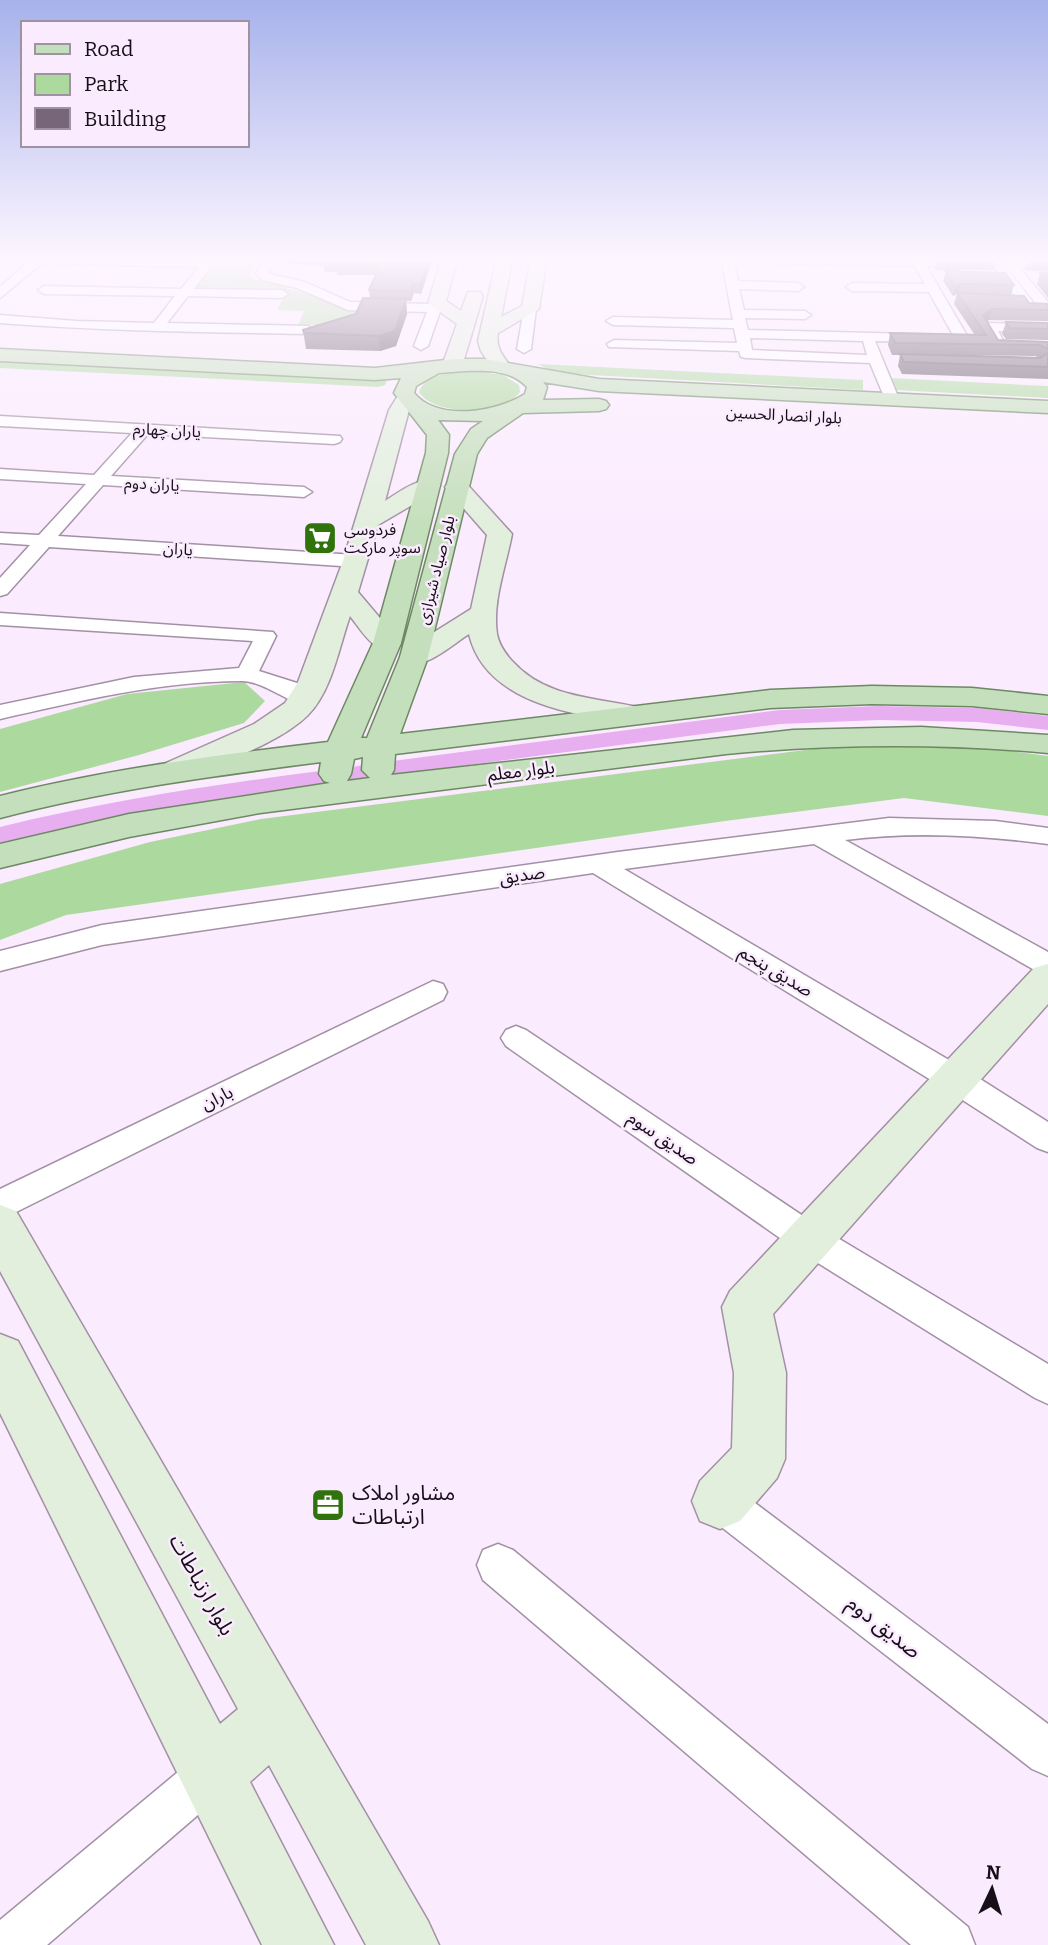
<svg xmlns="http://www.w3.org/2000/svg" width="1048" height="1945" viewBox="0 0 1048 1945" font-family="Bitter,'Noto Sans Arabic',serif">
  <rect width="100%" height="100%" fill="#fbebfe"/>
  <path fill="#acd99d" d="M215,264L254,265L250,274L252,279L290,286L288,289L307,293L347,310L384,311L345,325H298L304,311L277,310L286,292L195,290Z
    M0,360L381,380L387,381L385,385L378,387L0,368Z
    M538,364L863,380V390L555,373Z
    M472,371L503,375L519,385L520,392C504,415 434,417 419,392C426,372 455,372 472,371Z
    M890,378L1048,386V398L896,390Z
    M244,682L265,701L244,723L139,755L0,792V729L127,694Z
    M957,744L1048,756V816L904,798L725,821L66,915L0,940V884L150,842L261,819L821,748Z"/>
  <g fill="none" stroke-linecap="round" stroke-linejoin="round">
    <path fill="#e7afef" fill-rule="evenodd" d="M879,706L977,708L1048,716V730L977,722L879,720L780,724L393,775L385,773L381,768L385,763L393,761L780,710Z
      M364,765L372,767L376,772L372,777L349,781L341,779L337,774L341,769Z
      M320,771L328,773L332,778L328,783L119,816L0,843V827C106,801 212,785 320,771Z"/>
    <g stroke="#a390a5" stroke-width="3">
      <path id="street" d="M34,257L197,259L212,265L194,289L282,290L288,294L282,298L188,296L167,323L308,326L315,330L308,334C205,332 103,331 0,323V315L76,321L154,323L175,296L44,294L38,290L44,286L181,289L199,267L42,263L0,298V287Z
        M270,257L276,261L268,273L270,274L305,282L350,302L430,304L433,300H441L443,303L428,346L421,350L414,346L427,312L348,310L297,288L262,280L256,273L266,259Z
        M721,257H733L738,281L798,283L804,287L798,291L739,289L744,310L805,311L811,315L805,319L745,318L748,330L953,335L929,292L852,291L846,287L852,283L925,284L912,261L922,259L969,339L962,343L875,341L899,399L892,403L885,399L870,363L746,358L741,357L739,351L609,347L607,344L614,340L737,343L734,328L613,325L606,321L613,317L733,320ZM750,338L863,341L867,355L752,350Z
        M1009,258L1013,260L1048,302V313L1026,312L991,262L1001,260L1035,305H1037L1003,262Z
        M530,305L536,309L531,349L524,353L517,349L524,309Z
        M989,323L1047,325V331L1042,332L998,331L1004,342L1048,343V351L995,349L982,327Z
        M0,416L340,436L342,439L340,442L334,444L148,434L111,476L304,487L312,492L304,497L103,485L58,536L356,555L365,561L356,567L49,547L7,594L0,596V578L30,545L0,543V533L39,535L86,484L0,479V469L94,475L132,433L0,426Z
        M0,613L273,632L276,636L259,671L297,683L314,699L311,704C293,708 266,681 242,681C160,681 80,701 0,719V705L134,677L239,668L253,641L0,625Z
        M889,818L995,821L1048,828V844C980,835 913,831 845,840L1048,952V975L1038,972L814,844L624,869L966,1070L1048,1122V1152L1037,1148L944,1088L593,873L102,945L0,971V951L102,925L618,852Z
        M433,981L443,984L447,992L443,1000L0,1220V1189Z
        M516,1026L526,1030L821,1228L1048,1364V1404L1035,1398L797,1250L506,1046L501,1038L506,1030Z
        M720,1481L734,1487L1048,1724V1776L1032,1769L706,1515L700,1501L706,1487Z
        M498,1544L513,1550L968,1927L975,1945H911L483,1580L477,1565L483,1550Z
        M212,1750L228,1757L235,1773L228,1789L47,1945H0V1920L196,1757Z"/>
    </g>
    <g stroke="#a390a5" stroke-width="3">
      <path id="secondary" d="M442,257H458L446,301L461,311L468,292H480L483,296L462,366L452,372L442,366L457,324L428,303Z
        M497,257H513L501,317L522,306L531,257H547L539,309L498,333C495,347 503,356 511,367L501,373L494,371L481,351L478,341Z
        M678,257L1048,258V268L686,262Z
        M406,392L413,394L416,398L409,410L385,501C400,492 418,477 436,481L440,486L436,491L378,525L358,592L401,643L397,649C374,655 363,632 350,616C339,647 332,691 308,715C280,743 224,761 188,777L177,780L166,777L161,770L166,763L254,724L285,703L298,682L343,561L389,410L399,394Z
        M457,480L465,482L512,534C506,566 492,602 497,634C499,645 505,653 512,661C547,700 599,697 646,709L650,715L646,721C628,726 610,721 592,717C543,708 482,690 469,634C450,646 427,669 404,663L400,657L404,651L471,609L487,535L445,487L449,482Z
        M1048,964V1004L773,1314L786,1373L785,1459L777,1478L740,1521L720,1529L700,1521L692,1501L700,1481L732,1448L734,1373L722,1307L730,1291L1034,968Z
        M0,1205L16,1211L428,1921L439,1945H366L269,1765L250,1782L334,1945H262L0,1413V1334L18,1341L220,1724L238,1709L0,1271Z"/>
    </g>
    <g stroke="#6e8864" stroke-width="3">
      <path id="primary" d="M0,349L375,368L454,359H485L599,379L1048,401V413L599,391L543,382L547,387L543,400L599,399L606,401L609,405L606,409L599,411L523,413L487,438L477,454L428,657L400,734L770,690L872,686L972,688L1048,696V714L972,706L872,704L770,708L395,754L394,770L391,775L793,730L921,727L1048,735V753C940,743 833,744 726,754L260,813L129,837L0,868V844L129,814L330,783L324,781L319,774L321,762C213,776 106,790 0,818V796C108,769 217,755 328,742L373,643L426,453L427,435L394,393L401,378L375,380L0,361ZM465,371C487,370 511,370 527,387L525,394C497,412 438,422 414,393L416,386L439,373ZM438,420L483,421L471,429L455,454L400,657L367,738H361L401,643L448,453L449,435ZM363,757L362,770L370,778L347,781L351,774L354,759Z"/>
    </g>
    <use href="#street" fill="#fff" fill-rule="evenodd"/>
    <use href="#secondary" fill="#e2efdd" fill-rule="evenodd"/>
    <use href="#primary" fill="#c4dfbb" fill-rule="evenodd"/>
  </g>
  <path fill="#665768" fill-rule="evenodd" d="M283,257H433L421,294L414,293L411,301H406L407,314L396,346L380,351L306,349L303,330L356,314L370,299L369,290L376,275H337V272H324V266L283,263Z
    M937,259L996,261L994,270H936L935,269Z
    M1048,259V272L1025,270L1028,260Z
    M946,271L1014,285L1011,295L958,293L1029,303L1048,304V321L989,320L987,322L998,340L1048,342V379L902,374L898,366L900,355H892L888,345L890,333L975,335L954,304L957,294L953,296L943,281ZM957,355L1036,356L1038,358Z
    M1040,273H1048V298L1037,284Z
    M1006,322L1048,323V340L1006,339L1002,334Z"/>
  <path fill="#534755" d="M430,257H433L421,294L420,284Z
    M413,284L414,293L411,301V291Z
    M961,284L958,293L953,296L955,287Z
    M406,299L407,314L396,346L380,351L379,336Z
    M992,309L989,320L979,326L983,315Z"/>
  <path fill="#776579" stroke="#534755" stroke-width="2" d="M326,257H430L420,284H413L411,291L369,290L380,266L336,265L338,263L323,262Z
    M937,259L996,261H938Z
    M1048,259V261L1028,260Z
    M946,271L1005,273L1014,285L961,284L955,287Z
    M1040,273H1048V283Z
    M957,293L1024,296L1029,303L1048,304V310L992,309L983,315L998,340L1048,342V349L1040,345L895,343L890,333L986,335Z
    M363,298L406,299L395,331L379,336L304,333L303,330L356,314Z
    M1006,322L1048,323V329L1009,328Z
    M1048,353V367L904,362L900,354L1040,358Z"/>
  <linearGradient id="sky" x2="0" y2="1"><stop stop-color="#a7b2eb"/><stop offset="0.49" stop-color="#fdf6ff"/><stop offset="1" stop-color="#fdf6ff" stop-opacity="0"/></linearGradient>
  <rect width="1048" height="529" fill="url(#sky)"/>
  <defs>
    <g id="supermarket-square" transform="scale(1.75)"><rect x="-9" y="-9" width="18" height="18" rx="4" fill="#30720c" stroke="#fbebfe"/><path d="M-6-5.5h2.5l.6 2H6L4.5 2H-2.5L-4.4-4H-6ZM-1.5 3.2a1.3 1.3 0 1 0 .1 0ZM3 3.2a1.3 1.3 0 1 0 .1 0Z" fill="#fff"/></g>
    <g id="office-square" transform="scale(1.75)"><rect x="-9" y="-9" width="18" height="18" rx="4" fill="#30720c" stroke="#fbebfe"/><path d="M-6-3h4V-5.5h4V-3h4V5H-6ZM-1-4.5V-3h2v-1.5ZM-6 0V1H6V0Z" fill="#fff"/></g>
  </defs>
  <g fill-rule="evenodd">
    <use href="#supermarket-square" x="320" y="538"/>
    <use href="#office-square" x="328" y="1505"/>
  </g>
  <g text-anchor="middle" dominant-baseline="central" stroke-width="5" stroke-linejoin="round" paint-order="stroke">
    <g font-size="16" fill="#160f17" stroke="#fbebfe">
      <text transform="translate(784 415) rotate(3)">بلوار انصار الحسین</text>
      <text transform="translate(167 430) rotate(3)">یاران چهارم</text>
      <text transform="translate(152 484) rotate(3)">یاران دوم</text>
      <text transform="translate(178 549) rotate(4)">یاران</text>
      <text transform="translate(436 570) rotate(-76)">بلوار صیاد شیرازی</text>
    </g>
    <g font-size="16" fill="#160f17" stroke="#fbebfe" text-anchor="start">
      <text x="344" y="529">فردوسی<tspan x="344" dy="18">سوپر مارکت</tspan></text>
    </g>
    <g font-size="18" fill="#160f17" stroke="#fbebfe">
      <text transform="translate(521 771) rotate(-7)">بلوار معلم</text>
      <text transform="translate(522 875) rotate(-8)">صدیق</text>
      <text transform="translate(776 971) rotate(31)">صدیق پنجم</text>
      <text transform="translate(217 1098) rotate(-26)">باران</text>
      <text transform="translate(663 1138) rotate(34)">صدیق سوم</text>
    </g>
    <g font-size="21" fill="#160f17" stroke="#fbebfe" text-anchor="start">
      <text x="352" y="1493">مشاور املاک<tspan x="352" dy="24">ارتباطات</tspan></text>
    </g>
    <g font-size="21" fill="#160f17" stroke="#fbebfe">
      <text transform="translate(202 1585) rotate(61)">بلوار ارتباطات</text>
      <text transform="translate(884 1627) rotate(38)">صدیق دوم</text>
    </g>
  </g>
  <rect x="21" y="21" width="228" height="126" fill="#fbebfe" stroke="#9f93a2" stroke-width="2"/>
  <rect x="35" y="44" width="35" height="10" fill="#c4dfbb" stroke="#9f93a2" stroke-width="2"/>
  <text x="84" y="56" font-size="21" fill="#160f17">Road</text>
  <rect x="35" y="74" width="35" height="21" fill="#acd99d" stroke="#9f93a2" stroke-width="2"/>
  <text x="84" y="91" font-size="21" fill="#160f17">Park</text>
  <rect x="35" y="108" width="35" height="21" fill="#776579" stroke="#9f93a2" stroke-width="2"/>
  <text x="84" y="126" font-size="21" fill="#160f17">Building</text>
  <g transform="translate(992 1889) rotate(4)" stroke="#fbebfe" stroke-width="5" paint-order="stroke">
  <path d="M0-5L12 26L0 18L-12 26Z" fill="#160f17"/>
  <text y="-10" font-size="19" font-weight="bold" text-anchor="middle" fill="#160f17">N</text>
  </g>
</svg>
